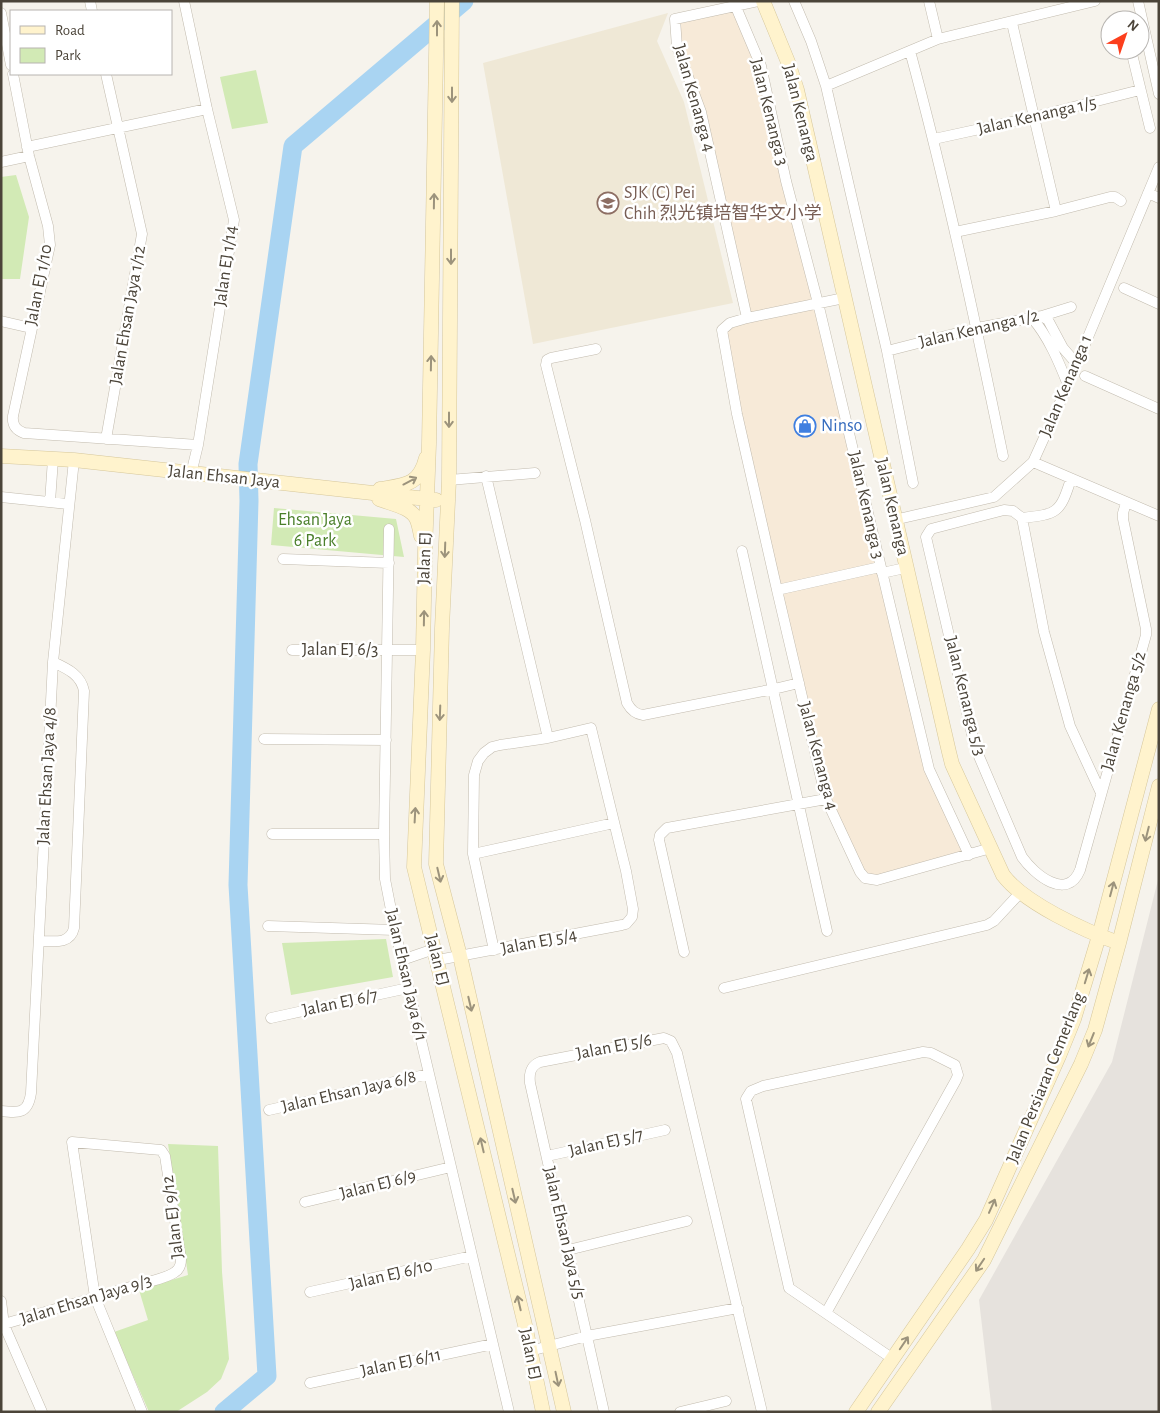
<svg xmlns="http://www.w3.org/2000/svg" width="1160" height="1413" viewBox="0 0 1160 1413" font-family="'Alegreya Sans','Noto Sans SC',sans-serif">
  <rect width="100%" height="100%" fill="#f6f3ec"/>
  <path fill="#f7ead8" d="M734,11L758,68L926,771L963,852L874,877L865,872L828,796L750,452L726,336L729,329L751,321L681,46L679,21Z"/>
  <path fill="#e6e2dd" d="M1159,876V1412H992L979,1300L1112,1062Z"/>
  <path fill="#efe8d6" d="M668,13L657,41L684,102L733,303L533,344L483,63Z"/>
  <path fill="#d2eab5" d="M256,70L268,123L232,129L220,77Z
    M16,175L29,217L20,279H1V177Z
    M274,508L396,519L404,557L271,545Z
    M386,939L393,977L291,995L282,943Z
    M168,1144L218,1146L222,1272L229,1359L221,1379L207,1392L176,1412H149L114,1332L148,1320L139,1290L188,1275Z"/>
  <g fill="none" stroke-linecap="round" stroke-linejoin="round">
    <path stroke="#a9d4f2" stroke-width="19" d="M224,1412L267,1376L238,885L249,501L248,464L293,146L464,1"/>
    <g stroke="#c2bbae" stroke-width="11">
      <path id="street" d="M90,1L92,11
        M184,1L207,109L234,220L198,445L191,474
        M794,1L811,41L826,86L887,351L913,483
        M929,1L938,39
        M1138,1L1159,94
        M736,7L761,66L786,181L818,303L929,769L969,855
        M1,13L11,65
        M1012,23L1056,211
        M1131,50L1150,128
        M910,51C946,184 975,320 1003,456
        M13,74L29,156L48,226L50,245L13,416C12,425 16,430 24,433L198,445
        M106,74L142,234L106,439
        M826,86L938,39L1095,1
        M934,139L1034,117L1140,90
        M27,147L207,109
        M1,162L29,156
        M1148,193L1159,198
        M955,232L1056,211L1110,197H1115L1121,201
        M1124,288L1159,304
        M1042,316L1048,320L1063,348L1076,363
        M747,318L701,112L677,47L675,19L758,1
        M1032,318C1048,336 1059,362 1068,385
        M1,321L31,328
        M596,349L551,358L547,360L546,365L585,520L627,703C631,710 635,714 643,715L774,689L799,683
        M887,351L977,328L1042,316L1071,307
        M1085,376L1159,409
        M1033,462L1159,516
        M486,476L548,738
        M1071,479C1060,513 1058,514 1022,518L1013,511L1004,510L931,529L926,537L975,747L1022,857C1034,874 1067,902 1080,870L1146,635V629L1123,519V513L1126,503
        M449,480L535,473
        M1,497L68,504
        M50,502L53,459
        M1022,518L1044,632L1070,726L1101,793
        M894,520L994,497L1033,462L1068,385L1159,167
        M389,529L384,834L385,879L395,930L509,1412
        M742,551L827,931
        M283,559L389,563
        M880,567L777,590L826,799L860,872L865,878L877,880L991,848
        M882,573L905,568
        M777,590L737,414L722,330L730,323L747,318L844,298
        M292,650H423
        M264,739L386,740
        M272,834H384
        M473,854L614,823
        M268,926L395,930
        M39,941C53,941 70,945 74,928L84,691C81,675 68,669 53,662
        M684,952L659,840L660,835L667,828L826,799
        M402,960L434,949
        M438,960L622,925L626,924L632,917L633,909L626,871L591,728L548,738L500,745L492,747L484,753L478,761L474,775L473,854L494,950
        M724,988L987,925L994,921L1020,893
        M271,1018L408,988
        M269,1110L429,1074
        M1,1111C19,1113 28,1114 31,1093L53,662L74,460
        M547,1156L665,1130
        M305,1202L451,1167
        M568,1250L687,1221
        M310,1292L472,1256
        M1,1301L4,1325L42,1412
        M826,1313L956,1080L958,1075L955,1065L931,1053L923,1052L763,1086L751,1091L746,1099L789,1288L893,1359
        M1,1325C43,1313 85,1300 127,1288C139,1284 166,1279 175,1272C180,1269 181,1264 181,1259L165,1156L161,1150L72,1142L95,1297L142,1412
        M530,1351L587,1336L738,1308
        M310,1383L493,1344
        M604,1412L530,1083C529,1074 530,1066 540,1062L664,1038L671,1041L677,1053L762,1412
        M680,1412L726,1401"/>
    </g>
    <g stroke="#d6c79b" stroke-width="15">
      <path id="secondary" d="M437,1L429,444L425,551L423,650L414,867L525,1325L543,1412
        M452,1L449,480L442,628L436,864L460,956L564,1412
        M763,1L788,62L797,90L949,752L952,764L1003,875C1024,903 1085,931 1119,943
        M1,456L74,460L436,500
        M380,489C404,485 419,486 426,458
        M379,499C391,504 412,507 417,520C419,525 420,531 421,536
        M856,1412L968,1249L986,1220L1059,1056L1074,1019L1099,936L1159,709
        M878,1412L984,1260L1081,1064L1095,1030L1119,943L1159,786"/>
    </g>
    <use href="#street" stroke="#fff" stroke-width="10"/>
    <use href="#secondary" stroke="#fff3cd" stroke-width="14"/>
  </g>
  <defs><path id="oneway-shaft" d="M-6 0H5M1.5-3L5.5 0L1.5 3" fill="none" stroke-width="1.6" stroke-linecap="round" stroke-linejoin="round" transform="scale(1.25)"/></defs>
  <g stroke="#9c937c">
    <use href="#oneway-shaft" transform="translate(437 28) rotate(-90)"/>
    <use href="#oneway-shaft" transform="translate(452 95) rotate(90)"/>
    <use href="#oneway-shaft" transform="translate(434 201) rotate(-89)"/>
    <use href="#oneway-shaft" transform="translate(451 257) rotate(90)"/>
    <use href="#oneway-shaft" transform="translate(431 363) rotate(-89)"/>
    <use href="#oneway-shaft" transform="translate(449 420) rotate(90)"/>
    <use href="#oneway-shaft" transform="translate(410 481) rotate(-28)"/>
    <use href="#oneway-shaft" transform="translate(445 550) rotate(92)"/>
    <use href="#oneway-shaft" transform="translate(424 618) rotate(-89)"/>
    <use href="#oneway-shaft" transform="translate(440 713) rotate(92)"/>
    <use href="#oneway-shaft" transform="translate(415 815) rotate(-87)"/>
    <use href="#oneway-shaft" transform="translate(1147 834) rotate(104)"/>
    <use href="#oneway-shaft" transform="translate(439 875) rotate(77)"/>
    <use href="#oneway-shaft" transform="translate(1112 889) rotate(-75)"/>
    <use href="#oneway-shaft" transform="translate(1087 976) rotate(-73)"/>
    <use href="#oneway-shaft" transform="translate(470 1004) rotate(77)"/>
    <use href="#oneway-shaft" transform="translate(1091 1040) rotate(112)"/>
    <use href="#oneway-shaft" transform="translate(482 1145) rotate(-103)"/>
    <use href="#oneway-shaft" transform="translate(514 1196) rotate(77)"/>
    <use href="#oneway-shaft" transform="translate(992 1206) rotate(-66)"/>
    <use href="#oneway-shaft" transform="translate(980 1265) rotate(124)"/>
    <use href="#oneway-shaft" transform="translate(519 1303) rotate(-103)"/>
    <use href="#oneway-shaft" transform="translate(904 1343) rotate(-56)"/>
    <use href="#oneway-shaft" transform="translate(557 1379) rotate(78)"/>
  </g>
  <defs>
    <g id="school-ring" transform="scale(1.125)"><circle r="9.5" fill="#fff" stroke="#8d6e63" stroke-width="1.5"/><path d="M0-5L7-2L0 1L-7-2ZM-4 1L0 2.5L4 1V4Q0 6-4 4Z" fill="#8d6e63"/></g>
    <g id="shop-ring" transform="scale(1.125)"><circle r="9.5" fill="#fff" stroke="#3f7fe0" stroke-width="1.5"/><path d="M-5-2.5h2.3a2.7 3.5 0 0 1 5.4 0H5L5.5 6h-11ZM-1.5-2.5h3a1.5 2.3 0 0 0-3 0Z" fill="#3f7fe0"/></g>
  </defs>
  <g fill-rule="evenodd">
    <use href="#school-ring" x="608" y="203"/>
    <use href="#shop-ring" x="805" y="426"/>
  </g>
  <g text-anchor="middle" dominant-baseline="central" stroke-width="5" stroke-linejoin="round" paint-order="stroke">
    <g font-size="18" fill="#4b4439" stroke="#fff">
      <text transform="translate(694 98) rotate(74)">Jalan Kenanga 4</text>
      <text transform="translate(769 112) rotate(76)">Jalan Kenanga 3</text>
      <text transform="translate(800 113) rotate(76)">Jalan Kenanga</text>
      <text transform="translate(1037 116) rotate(-13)">Jalan Kenanga 1/5</text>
      <text transform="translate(226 266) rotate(-82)">Jalan EJ 1/14</text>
      <text transform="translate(39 285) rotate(-79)">Jalan EJ 1/10</text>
      <text transform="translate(128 315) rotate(-80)">Jalan Ehsan Jaya 1/12</text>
      <text transform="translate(979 329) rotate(-13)">Jalan Kenanga 1/2</text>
      <text transform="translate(1066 386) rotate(-67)">Jalan Kenanga 1</text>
      <text transform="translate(224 477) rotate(6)">Jalan Ehsan Jaya</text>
      <text transform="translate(866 505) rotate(77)">Jalan Kenanga 3</text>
      <text transform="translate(892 507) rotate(77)">Jalan Kenanga</text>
      <text transform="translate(425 558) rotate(-88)">Jalan EJ</text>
      <text x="340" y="650">Jalan EJ 6/3</text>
      <text transform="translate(965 696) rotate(76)">Jalan Kenanga 5/3</text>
      <text transform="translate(1124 711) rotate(-74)">Jalan Kenanga 5/2</text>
      <text transform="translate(818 756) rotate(75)">Jalan Kenanga 4</text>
      <text transform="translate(47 776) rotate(-87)">Jalan Ehsan Jaya 4/8</text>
      <text transform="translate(539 942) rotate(-11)">Jalan EJ 5/4</text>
      <text transform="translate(437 960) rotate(76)">Jalan EJ</text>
      <text transform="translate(406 975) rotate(77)">Jalan Ehsan Jaya 6/1</text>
      <text transform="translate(340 1003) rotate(-12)">Jalan EJ 6/7</text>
      <text transform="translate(614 1047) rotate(-11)">Jalan EJ 5/6</text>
      <text transform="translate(1046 1078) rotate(-68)">Jalan Persiaran Cemerlang</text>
      <text transform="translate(349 1092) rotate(-13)">Jalan Ehsan Jaya 6/8</text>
      <text transform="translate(606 1143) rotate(-13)">Jalan EJ 5/7</text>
      <text transform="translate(378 1185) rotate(-14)">Jalan EJ 6/9</text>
      <text transform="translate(173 1217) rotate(-97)">Jalan EJ 9/12</text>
      <text transform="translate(564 1233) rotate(77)">Jalan Ehsan Jaya 5/5</text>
      <text transform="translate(391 1275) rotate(-13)">Jalan EJ 6/10</text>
      <text transform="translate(86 1300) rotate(-17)">Jalan Ehsan Jaya 9/3</text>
      <text transform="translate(530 1354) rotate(78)">Jalan EJ</text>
      <text transform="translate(401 1363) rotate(-12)">Jalan EJ 6/11</text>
    </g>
    <g font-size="18" fill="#785e54" stroke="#fff" text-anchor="start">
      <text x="624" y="193">SJK (C) Pei<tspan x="624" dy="21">Chih 烈光镇培智华文小学</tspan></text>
    </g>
    <g font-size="18" fill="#366cbe" stroke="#fff" text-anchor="start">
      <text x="821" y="426">Ninso</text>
    </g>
    <g font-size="18" fill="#4a7f2a" stroke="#fff">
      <text x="315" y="520">Ehsan Jaya<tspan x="315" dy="21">6 Park</tspan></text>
    </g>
  </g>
  <rect width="1160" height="1413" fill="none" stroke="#4b4439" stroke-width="5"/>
  <rect x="10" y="10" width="162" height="65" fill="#ffffff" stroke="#b7b4b0"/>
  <rect x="20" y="26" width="25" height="8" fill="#fff3cd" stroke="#b7b4b0"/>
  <text x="55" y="35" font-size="15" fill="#4b4439">Road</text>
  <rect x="20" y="48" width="25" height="15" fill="#d2eab5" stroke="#b7b4b0"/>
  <text x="55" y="60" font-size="15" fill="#4b4439">Park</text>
  <g transform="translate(1125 35) rotate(40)"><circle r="24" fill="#ffffff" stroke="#b7b4b0"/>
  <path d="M0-4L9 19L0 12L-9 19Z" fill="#fc3f1d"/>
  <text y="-8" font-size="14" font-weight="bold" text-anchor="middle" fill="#4b4439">N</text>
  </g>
</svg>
